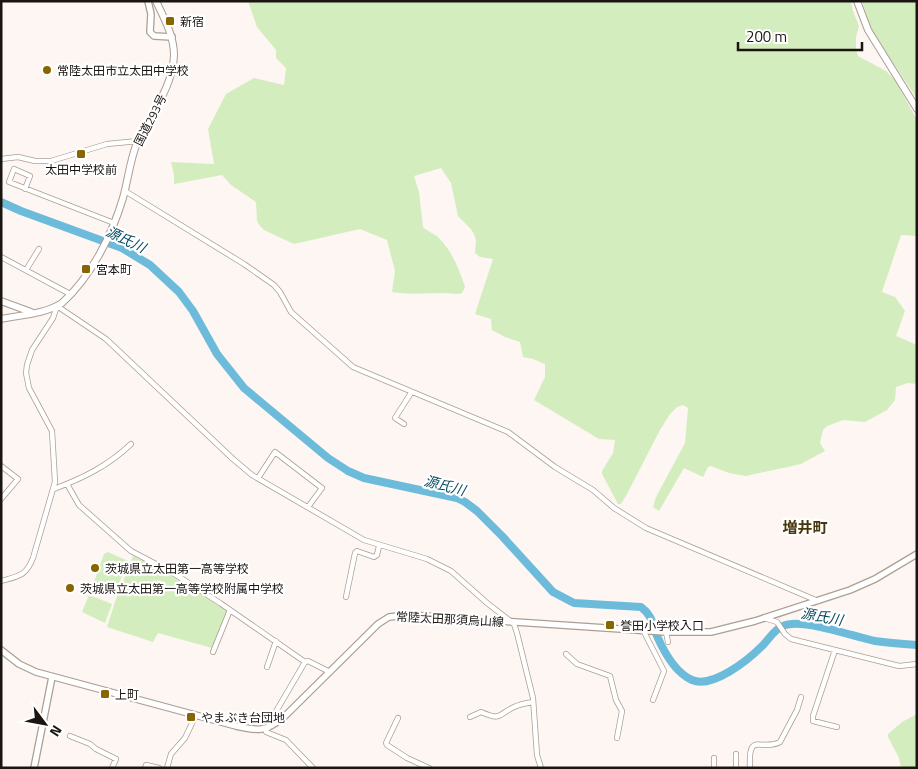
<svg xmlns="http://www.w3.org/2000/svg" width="918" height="769" viewBox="0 0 918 769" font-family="'Titillium Web','Noto Sans JP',sans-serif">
  <rect width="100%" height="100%" fill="#fdf6f2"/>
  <path fill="#d4edbf" d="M248,1H851L853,11L859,26L856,37V50L858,56L886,71L895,80L917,120V236L901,235L882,292L895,297L905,311L896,336L917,345V384L908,383L896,387L895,400L887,410L865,422L843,420L827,426L823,430L820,443L825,451L801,464L746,476L729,473L711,466L708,467L703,477L684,468L659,511L653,507L656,497L685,443L688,408L683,405L677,407L670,414L660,430L627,494L621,504H618L602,474V471L613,453L615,440L599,439L534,400L545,377V364L533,359L523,357L520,342L505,337L492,330L491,319L475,314L493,259L480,257L475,253L476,240L474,234L471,229L458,216L451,183L441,168L414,176L419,192L423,227C428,232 435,234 439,238C452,251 460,271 465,287L462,293C456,295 452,293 446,293C428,293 410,295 392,292L395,271L387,240L360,229L294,244L264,230L260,226L257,221L256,202L231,185L222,175L174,184V175L171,162L214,164L208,129L226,94L254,78L284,85L286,68L276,58V50L257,27Z
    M862,1H917V99L871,29Z
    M108,552L128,561L116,591L94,582L104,554Z
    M133,556L172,576L227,611L212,648L158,633L153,642L107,627L115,602Z
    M89,595L112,604L105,623L82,612Z
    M917,714V768H901L899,758L888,737V734L902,722Z"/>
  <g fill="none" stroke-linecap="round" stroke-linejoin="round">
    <path stroke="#6dbbdb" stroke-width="8" d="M1,202L21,211L122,248L150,265L179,292L193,311L217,354L244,388L328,458L348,471L364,478L457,498L465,502L477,511L502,536L553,592L574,603L641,607C653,616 652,624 657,636C664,652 676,673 692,680C712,689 748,660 761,647C768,641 774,629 783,626C801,617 854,637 875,641C889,643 903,644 917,645"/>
    <g stroke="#ac9e93" stroke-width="6">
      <path id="minor" d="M1,159L18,157L35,161H51L107,144L138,141
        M25,189L30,176L14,169L9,182L114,223
        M125,191L244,264L274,285L280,292L291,312L353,367L508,432L555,467L593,490L614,508L646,528L818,601
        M1,257L70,294
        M26,270L39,249
        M404,424L395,418L411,393
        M1,466L18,479L1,499
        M258,478L275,452L322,488L308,507
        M67,484L79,505L131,551L173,573L220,603L305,662
        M54,489C83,478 108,466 131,444
        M1,581C19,576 26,576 33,558L55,482L52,431L29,388L26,373L27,365L32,350L53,318L57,306L106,339L233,459L252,475L364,540L427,559L451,571L487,603L514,624L517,633L533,698L537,755L541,768
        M346,597L355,553L357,551L374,557L377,555L379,546
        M764,618L777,622L785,634L791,639L899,666L917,664
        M643,630L664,671L653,700
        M666,632L668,642
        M835,650L813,716V721L837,727
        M213,652L230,610
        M566,654L577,664L610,676L616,700L622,711L617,738
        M267,667L276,641
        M470,717L481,712C502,721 497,715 514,707C520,704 527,703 533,702
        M398,718L386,743L387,745L407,758L429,768
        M268,728L271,720L305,662L308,661L330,672
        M265,729L266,732L286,740L313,768
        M70,736L90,744L96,749L116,759L112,768
        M145,768L146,765L159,768
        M167,768L171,754L185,738L196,715
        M714,768V758
        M736,768V754
        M750,768C748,730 761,752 780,742L797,710L801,697"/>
    </g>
    <g stroke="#ac9e93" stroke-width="8">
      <path id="major" d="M148,1L151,14L150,32L154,36L172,37
        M1,650L19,664L36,672L236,726C258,731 266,732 284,717L378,624L389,617L409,615L666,632H711L755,621L850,590L875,579L917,554
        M34,768L52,677"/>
    </g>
    <g stroke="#ac9e93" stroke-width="8">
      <path id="highway" d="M857,1L868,30L917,109
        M1,301L31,312
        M1,319C21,315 45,314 62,303C91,277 112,235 123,198C128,180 130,160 137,143C150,114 173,88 174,55C174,36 164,18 156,1"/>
    </g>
    <use href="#minor" stroke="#fff" stroke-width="4.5"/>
    <use href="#major" stroke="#fff" stroke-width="5.5"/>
    <use href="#highway" stroke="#fff" stroke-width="6"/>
  </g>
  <g fill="#876500" stroke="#fff" stroke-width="2">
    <rect x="165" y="16" width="10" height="10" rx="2.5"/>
    <circle cx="47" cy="70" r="5"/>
    <rect x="76" y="149" width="10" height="10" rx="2.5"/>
    <rect x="81" y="264" width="10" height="10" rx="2.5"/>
    <circle cx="95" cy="568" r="5"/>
    <circle cx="70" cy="588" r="5"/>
    <rect x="605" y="620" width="10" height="10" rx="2.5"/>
    <rect x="100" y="689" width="10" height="10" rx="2.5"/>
    <rect x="186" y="712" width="10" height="10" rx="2.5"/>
  </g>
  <g text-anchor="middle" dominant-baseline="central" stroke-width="4.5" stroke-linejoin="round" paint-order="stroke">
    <g font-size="12" fill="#1a1511" stroke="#fff" text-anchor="start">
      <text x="180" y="21">新宿</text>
      <text x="57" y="70">常陸太田市立太田中学校</text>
      <text x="81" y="169" text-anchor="middle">太田中学校前</text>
      <text x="96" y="269">宮本町</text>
      <text x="105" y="568">茨城県立太田第一高等学校</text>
      <text x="80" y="588">茨城県立太田第一高等学校附属中学校</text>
      <text x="620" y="625">誉田小学校入口</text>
      <text x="115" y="694">上町</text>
      <text x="201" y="717">やまぶき台団地</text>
    </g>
    <g font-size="12" fill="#1a1511" stroke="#fff">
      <text transform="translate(150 120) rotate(-63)">国道293号</text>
      <text transform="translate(450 619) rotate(3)">常陸太田那須烏山線</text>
    </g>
    <g font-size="14" font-style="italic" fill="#074c62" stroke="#fff">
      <text transform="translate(126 239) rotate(26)">源氏川</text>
      <text transform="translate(445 485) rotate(15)">源氏川</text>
      <text transform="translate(822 616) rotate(10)">源氏川</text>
    </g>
    <g font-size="15" font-weight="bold" fill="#47360e" stroke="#fff">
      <text x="805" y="527">増井町</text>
    </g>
  </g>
  <rect width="918" height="769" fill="none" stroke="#1a1511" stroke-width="5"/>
  <g transform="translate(45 724) rotate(122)" stroke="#ffffff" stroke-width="4" paint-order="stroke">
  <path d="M0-4L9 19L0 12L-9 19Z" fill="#1a1511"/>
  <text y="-8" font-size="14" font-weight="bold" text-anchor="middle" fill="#1a1511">N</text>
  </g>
  <path d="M738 42v8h124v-8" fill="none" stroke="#1a1511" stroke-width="2.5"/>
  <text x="746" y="42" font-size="15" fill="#1a1511" stroke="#ffffff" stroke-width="4" paint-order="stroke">200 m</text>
</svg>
